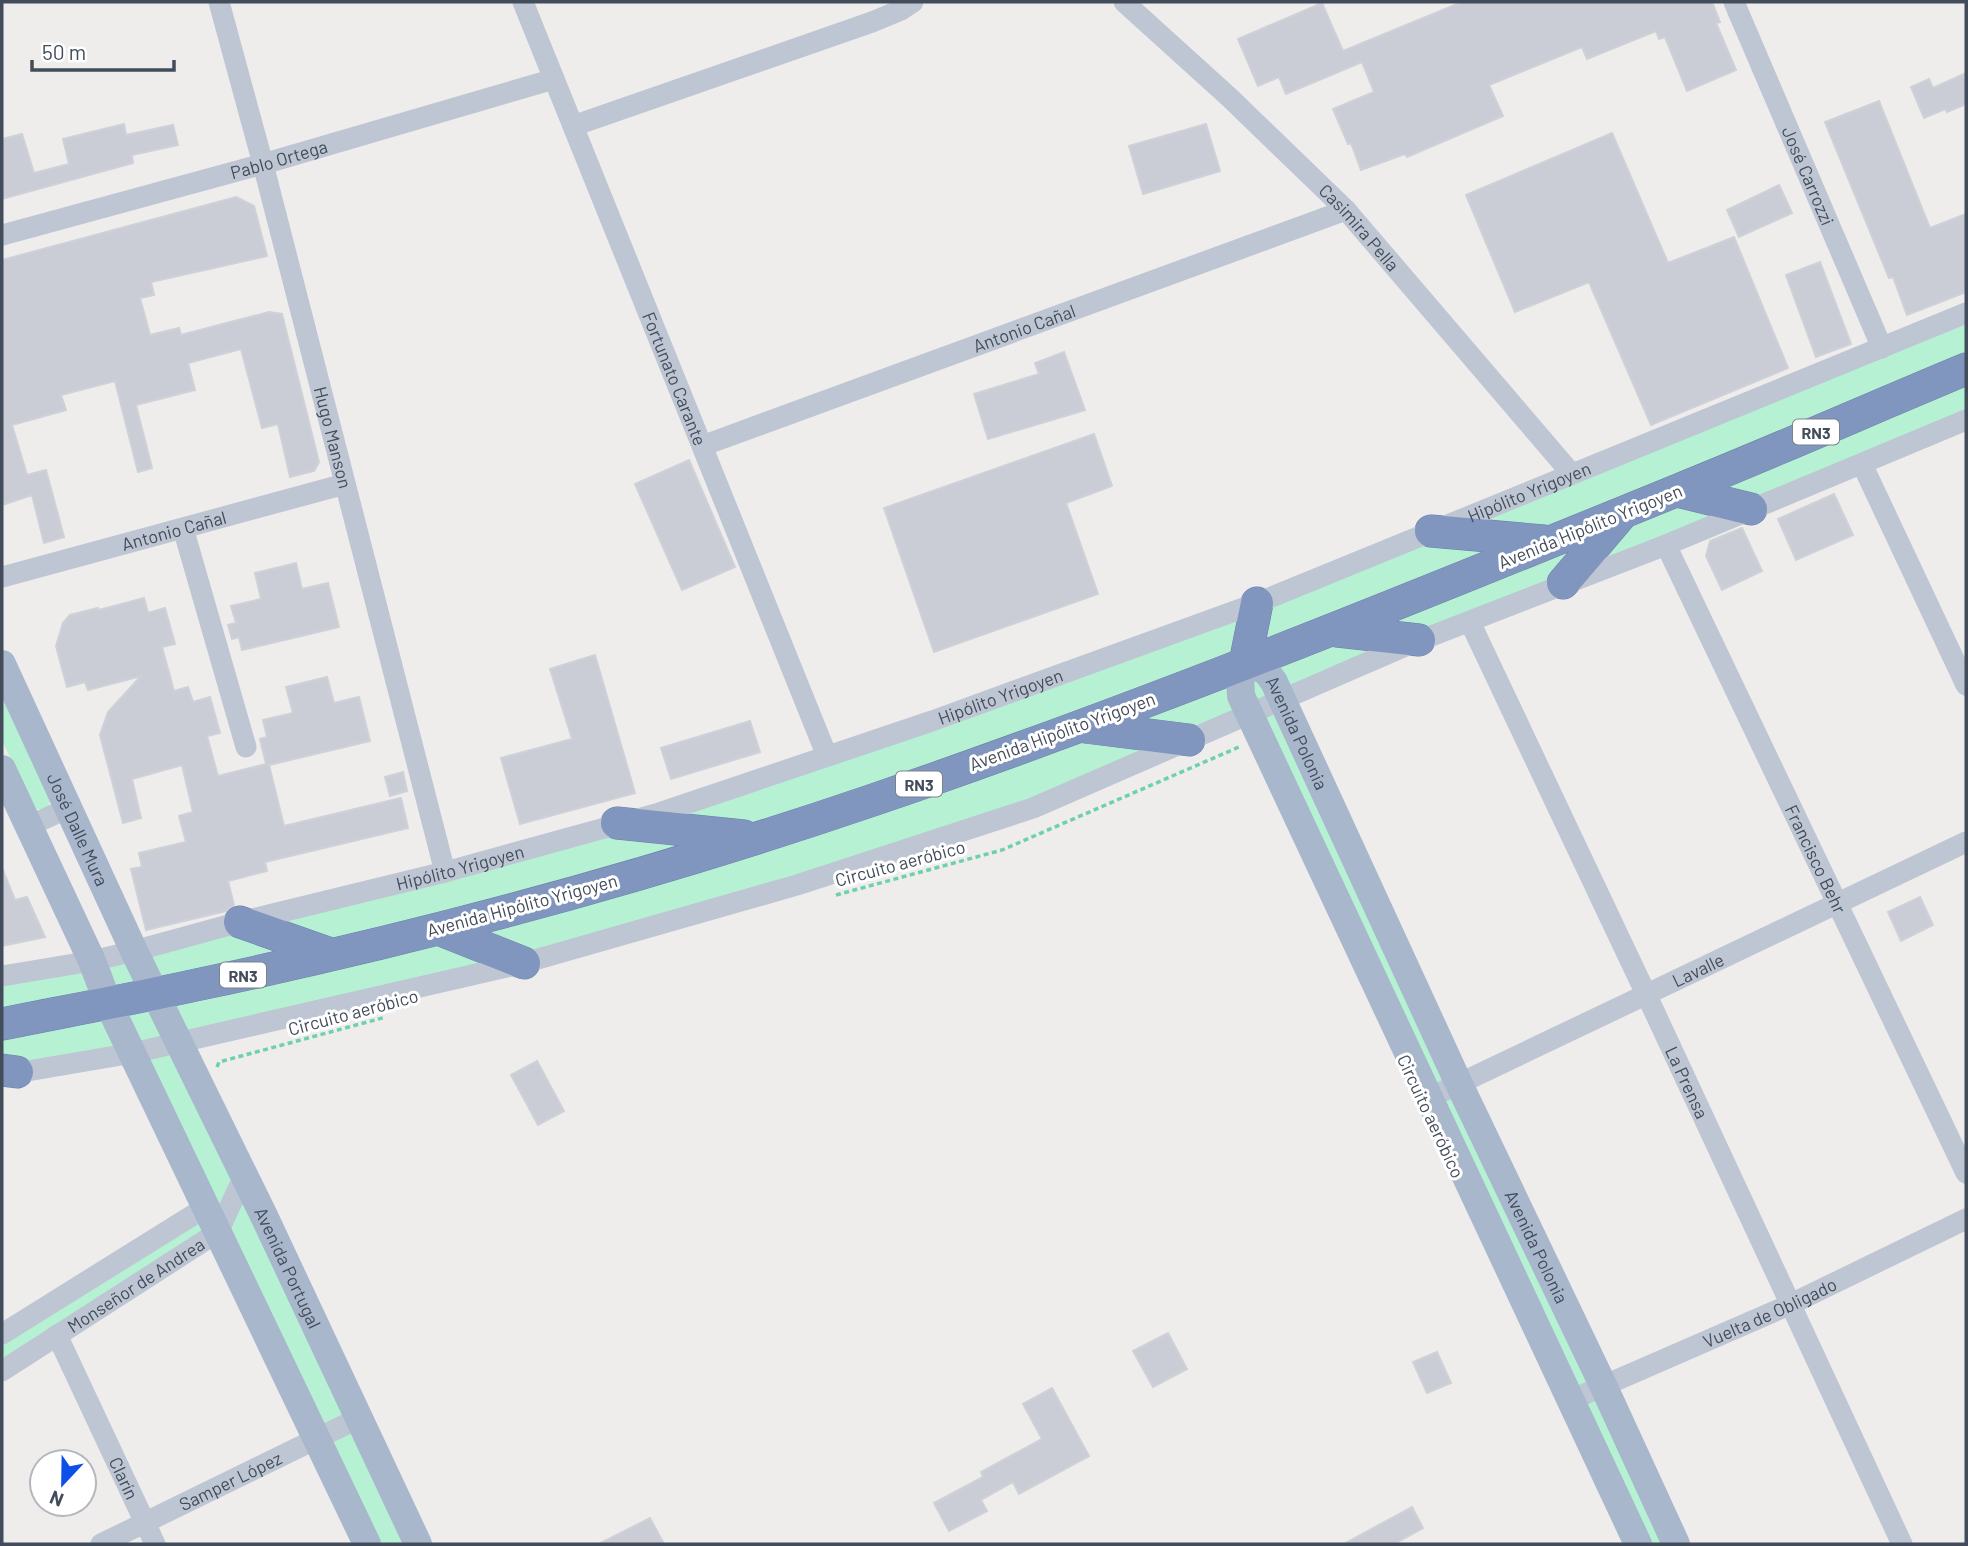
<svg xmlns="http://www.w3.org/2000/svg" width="1968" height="1546" viewBox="0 0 1968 1546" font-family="Barlow,sans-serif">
  <rect width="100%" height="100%" fill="#efecec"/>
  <path fill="#b6f1d4" d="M1966,313V420L1282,699L1676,1544H1638L1249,714L1189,740L797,885L178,1042L418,1544H367L218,1232L2,1371V1334L206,1206L133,1054L2,1075V976L445,872L932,721Z
    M2,689L52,798L46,810L36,809L2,741Z"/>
  <path fill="#cacdd5" stroke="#cfd1d8" stroke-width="2" d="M1462,2H1712L1720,22L1716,23L1736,70L1687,91L1665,37L1659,39L1656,31L1587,59L1582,47L1489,85L1503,116L1407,157L1405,154L1361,170L1351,143L1348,144L1333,109L1374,92L1362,62L1286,94L1279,77L1258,86L1238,39L1322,3L1343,51Z
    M1966,73V104L1947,112L1945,109L1924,118L1911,87L1929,79L1933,88Z
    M1879,101L1930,228L1966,214V292L1907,315L1893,277L1889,278L1825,122Z
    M124,124L126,135L173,125L178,145L132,155L133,163L2,199V139L22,134L34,173L69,164L63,139Z
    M1206,124L1220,171L1143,194L1129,146Z
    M1612,133L1668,263L1734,237L1788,368L1651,425L1589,282L1515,312L1466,195Z
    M1779,185L1792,213L1739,237L1727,210Z
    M236,197L254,206L267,256L151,282L154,295L140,298L150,335L179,328L181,335L269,312L282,314L319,462L314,471L290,477L278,424L262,428L241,349L188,363L195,390L136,405L152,468L138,472L115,381L61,395L66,410L12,425L27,475L46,470L64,537L44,543L32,495L2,505V260Z
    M1820,262L1851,344L1816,357L1786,275Z
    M1064,352L1085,410L988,439L974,394L1039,374L1035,363Z
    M1094,434L1112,486L1066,503L1098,594L934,652L884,508Z
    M689,460L735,567L682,590L635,484Z
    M1834,494L1853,535L1796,560L1778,519Z
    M1742,528L1762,571L1722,590L1706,556L1710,541Z
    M296,563L302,589L328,583L339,627L242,650L239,637L232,639L228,625L236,623L231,606L261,599L255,573Z
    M144,598L148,613L165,608L175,644L162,647L174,691L188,687L193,702L210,697L220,733L207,736L218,776L266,764L260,739L267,737L263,720L293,713L286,687L327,677L334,703L359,697L370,741L269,765L284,826L401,798L408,828L265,862L267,871L228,881L234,905L226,911L146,930L131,869L142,867L139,853L186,842L179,816L193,812L182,765L132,779L141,818L123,823L100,735L108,712L141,676L88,690L85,682L67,687L56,646L63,623L70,615L98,608L99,610Z
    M595,655L635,793L520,824L501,758L572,739L550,669Z
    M750,721L760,752L671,779L661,748Z
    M403,772L407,791L390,796L385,777Z
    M2,868L15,900L27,897L45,937L2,946Z
    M1920,897L1933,925L1901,941L1888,912Z
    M537,1061L564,1111L538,1125L511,1075Z
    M1168,1333L1187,1369L1153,1387L1133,1351Z
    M1437,1352L1451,1383L1427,1393L1413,1362Z
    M1052,1388L1089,1456L1019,1494L1013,1482L981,1500L987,1511L949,1531L934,1503L983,1477L981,1472L1042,1439L1023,1404Z
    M1412,1507L1423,1528L1394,1544H1344Z
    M650,1518L664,1544H599Z"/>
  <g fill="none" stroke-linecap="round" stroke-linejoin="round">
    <g stroke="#6b81ab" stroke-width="33">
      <path id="highway" d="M1677,491L1751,509
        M1431,531L1544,541
        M1563,583L1621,515
        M1337,631L1419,640
        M1245,663L1257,603
        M1085,727L1189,740
        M617,823L744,836
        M240,922L331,954
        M438,929L524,963
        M2,1024C67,1011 132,999 196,985C424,937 650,876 870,801C1143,708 1411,599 1678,490C1775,451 1870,409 1966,369
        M2,1070L17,1072"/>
    </g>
    <path stroke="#6cd1ac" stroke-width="3.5" stroke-dasharray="5 3.5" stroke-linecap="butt" d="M836,895L1002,850L1239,747
      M217,1067L219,1062L386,1017"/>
    <g stroke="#bec6d3" stroke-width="21">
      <path id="s1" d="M219,2L263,164L445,872"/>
      <path id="s2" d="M523,2L827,756"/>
      <path id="s3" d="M1124,2L1229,97L1346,210L1571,473"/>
      <path id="s4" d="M1734,2L1882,348"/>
      <path d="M573,126L872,22L901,10L913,2"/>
      <path id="s5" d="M2,235L263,164L554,79"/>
      <path id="s6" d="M702,446L1346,210"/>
      <path d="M1862,464L1966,685"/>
      <path d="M183,528L246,747"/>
      <path id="s7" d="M1666,545L1966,1173"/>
      <path id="s8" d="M2,577L345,484"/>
      <path id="s9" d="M1470,622L1655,1013L1902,1544"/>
      <path d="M29,826L68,808"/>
      <path id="s10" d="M2,976L92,961L134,951L240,922L445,872L659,813L932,721L1257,603L1966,313"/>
      <path d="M4,1075L133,1053L524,963L797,885L1033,808L1403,647L1666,545L1966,420"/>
      <path id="s11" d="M1429,1098L1966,842"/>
      <path d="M2,1334L206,1207"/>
      <path id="s12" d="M57,1335L155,1544"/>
      <path id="s13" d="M2,1371L218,1232L244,1176"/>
      <path id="s14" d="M1571,1400L1789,1305L1966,1219"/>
      <path id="s15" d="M101,1544L359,1418"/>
    </g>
    <g stroke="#a9b7cd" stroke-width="28">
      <path id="s16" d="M2,664L134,951L264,1216L418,1544"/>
      <path d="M2,769L92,961L108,1003L367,1544"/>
      <path id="s17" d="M1638,1544L1241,696L1240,677L1245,663L1266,671L1274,682L1459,1084L1603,1385L1676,1544"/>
    </g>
    <use href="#highway" stroke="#8096bf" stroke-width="32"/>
  </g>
  <g text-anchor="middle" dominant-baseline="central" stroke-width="6" stroke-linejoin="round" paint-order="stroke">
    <g fill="#fff" stroke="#7b828c" stroke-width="2">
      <rect x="1793" y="419.5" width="46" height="25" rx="5"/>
      <rect x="896" y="771.5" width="46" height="25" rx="5"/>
      <rect x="220" y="962.5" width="46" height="25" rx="5"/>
    </g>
    <g font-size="16" font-weight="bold" fill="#434c5a">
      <text x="1816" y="432">RN3</text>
      <text x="919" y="784">RN3</text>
      <text x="243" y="975">RN3</text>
    </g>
    <g font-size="18" fill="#434c5a" stroke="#fff">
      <text stroke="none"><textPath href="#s5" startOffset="287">Pablo Ortega</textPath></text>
      <text stroke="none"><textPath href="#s4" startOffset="189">José Carrozzi</textPath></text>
      <text stroke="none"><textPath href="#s3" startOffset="326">Casimira Pella</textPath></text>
      <text stroke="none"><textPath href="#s6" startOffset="343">Antonio Cañal</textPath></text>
      <text stroke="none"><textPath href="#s2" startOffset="406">Fortunato Carante</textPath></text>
      <text stroke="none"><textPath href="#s1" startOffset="450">Hugo Manson</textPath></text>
      <text stroke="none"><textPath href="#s10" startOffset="1605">Hipólito Yrigoyen</textPath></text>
      <text transform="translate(1590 526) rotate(-22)">Avenida Hipólito Yrigoyen</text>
      <text stroke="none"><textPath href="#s8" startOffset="178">Antonio Cañal</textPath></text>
      <text stroke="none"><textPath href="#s10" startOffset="1038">Hipólito Yrigoyen</textPath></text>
      <text transform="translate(1062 731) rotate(-20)">Avenida Hipólito Yrigoyen</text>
      <text stroke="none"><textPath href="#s17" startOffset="1062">Avenida Polonia</textPath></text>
      <text stroke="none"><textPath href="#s16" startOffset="182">José Dalle Mura</textPath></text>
      <text stroke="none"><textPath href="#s7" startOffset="348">Francisco Behr</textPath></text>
      <text transform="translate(900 863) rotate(-15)">Circuito aeróbico</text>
      <text stroke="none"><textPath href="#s10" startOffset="471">Hipólito Yrigoyen</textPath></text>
      <text transform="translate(522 905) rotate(-15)">Avenida Hipólito Yrigoyen</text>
      <text stroke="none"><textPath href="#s11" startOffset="298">Lavalle</textPath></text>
      <text transform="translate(353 1012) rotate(-15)">Circuito aeróbico</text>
      <text stroke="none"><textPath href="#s9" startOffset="509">La Prensa</textPath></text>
      <text transform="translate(1431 1116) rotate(65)">Circuito aeróbico</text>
      <text stroke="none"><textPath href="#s17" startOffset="1629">Avenida Polonia</textPath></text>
      <text stroke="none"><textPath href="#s16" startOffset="668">Avenida Portugal</textPath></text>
      <text stroke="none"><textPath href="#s13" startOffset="159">Monseñor de Andrea</textPath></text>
      <text stroke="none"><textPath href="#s14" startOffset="217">Vuelta de Obligado</textPath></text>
      <text stroke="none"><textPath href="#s12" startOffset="158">Clarín</textPath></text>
      <text stroke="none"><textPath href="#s15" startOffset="144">Samper López</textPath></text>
    </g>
  </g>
  <rect width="1968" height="1546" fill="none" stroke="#434c5a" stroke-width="7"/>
  <g transform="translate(63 1483) rotate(202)"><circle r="33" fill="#ffffff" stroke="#b4b7bd" stroke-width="2"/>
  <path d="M0-5L12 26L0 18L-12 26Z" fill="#0e50e7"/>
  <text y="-10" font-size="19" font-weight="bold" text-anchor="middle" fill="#434c5a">N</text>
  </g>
  <path d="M32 60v10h142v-10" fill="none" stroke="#434c5a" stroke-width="3.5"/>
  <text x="42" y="60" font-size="21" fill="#434c5a" stroke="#ffffff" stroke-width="5" paint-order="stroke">50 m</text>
</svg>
